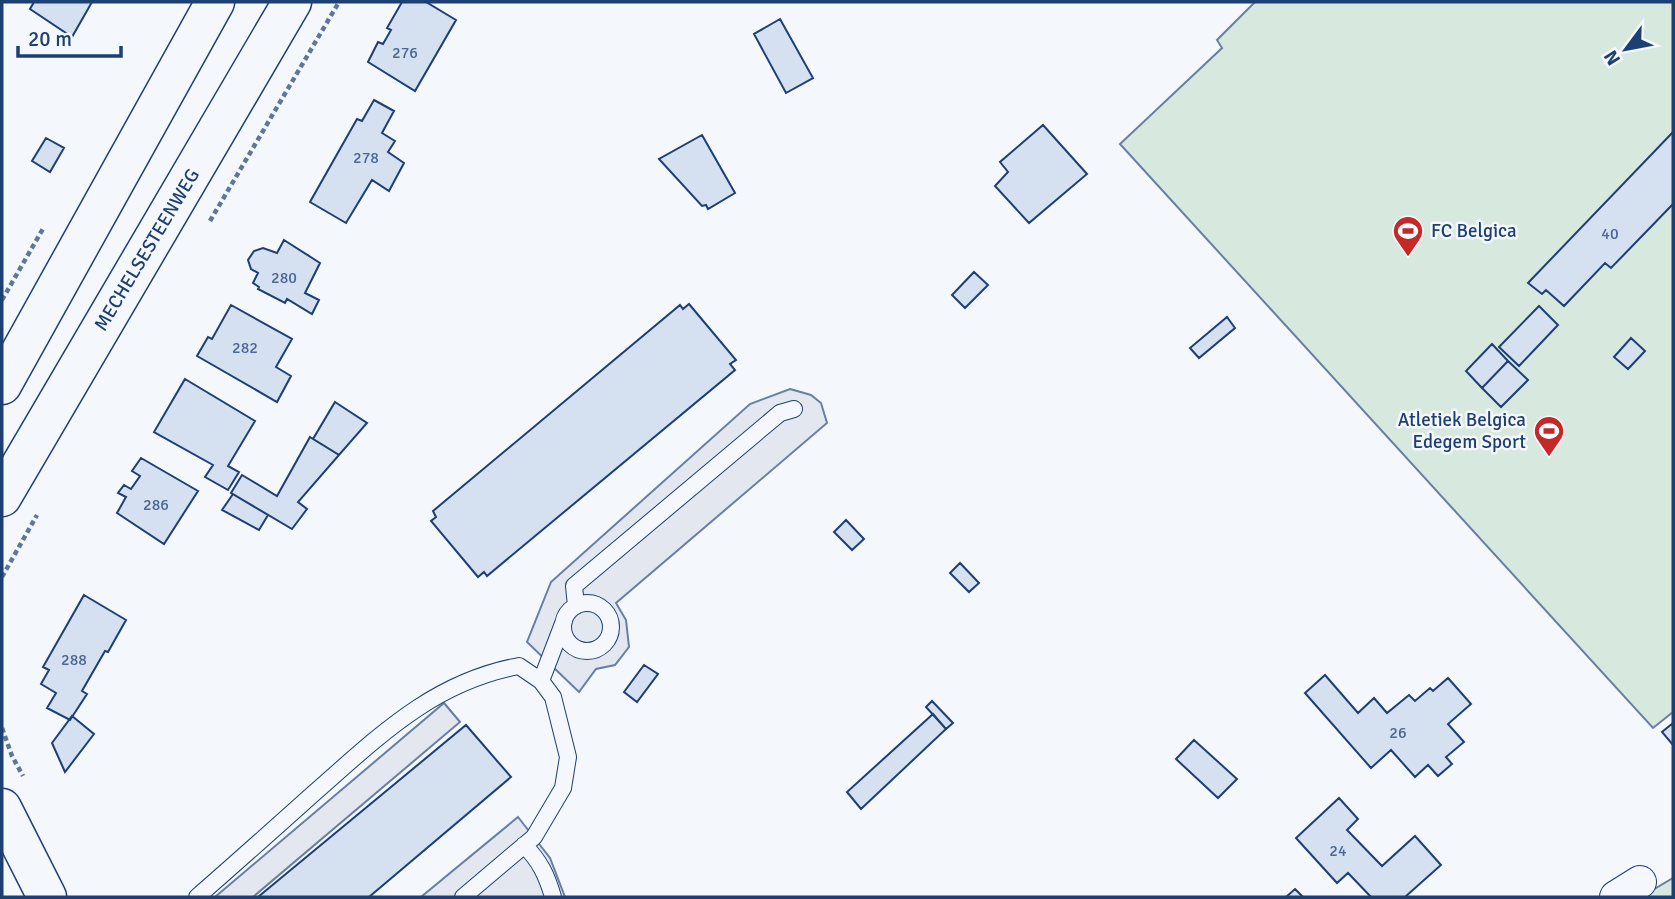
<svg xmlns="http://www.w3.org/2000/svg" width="1675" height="899" viewBox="0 0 1675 899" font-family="Signika,sans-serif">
  <rect width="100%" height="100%" fill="#f4f7fb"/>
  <path fill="#d7e8df" stroke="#687fa3" stroke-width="2" d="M1255,2H1673V712L1653,728L1120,144L1222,48L1217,40Z
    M1673,878V897H1641Z"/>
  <path fill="#e3e8f0" stroke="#687fa3" stroke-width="2" d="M790,389L811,395L821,403L827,423L616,603L626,620L629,647L615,665L596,669L579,692L527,642L551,582L750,404Z
    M444,703L460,722L253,897H215Z
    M518,817L550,858L565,897H421Z"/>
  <path fill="#d5e0f0" stroke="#1d3f73" stroke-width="2" d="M34,2H92L72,37L30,9Z
    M402,2H426L456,20L415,91L368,62L378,42L383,44L391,30L387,28Z
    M780,19L813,78L786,93L754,34Z
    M374,100L394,111L382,133L395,141L388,152L404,163L389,191L372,180L346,223L310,202L357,119L362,121Z
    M1043,125L1087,174L1029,223L995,186L1008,172L1000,162Z
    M1673,132V204L1611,268L1605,263L1564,306L1546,290L1542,294L1528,283Z
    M702,135L735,193L708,209L706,205L702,206L659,159Z
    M46,138L64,148L50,172L32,161Z
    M284,240L320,263L305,293L319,300L312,314L287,299L285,303L258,289L259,287L253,283L258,273L251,269L248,260L254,251L263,248L277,253Z
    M974,272L988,285L965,308L952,295Z
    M689,304L736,360L730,364L735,370L487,576L484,572L478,577L431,521L436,517L433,511L680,305L683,309Z
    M231,305L292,339L276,367L291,376L277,402L197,356L208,337L212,339Z
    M1539,306L1558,325L1519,366L1499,347Z
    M1227,317L1235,328L1199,358L1190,348Z
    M1631,338L1645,351L1628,369L1614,357Z
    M1492,344L1508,361L1482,388L1466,371Z
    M1508,361L1528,380L1501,407L1482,388Z
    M185,379L255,421L228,466L239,472L228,490L205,477L213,465L154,432Z
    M335,402L367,423L339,455L313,439Z
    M310,437L339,455L298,502L307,509L292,529L231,493L242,475L277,496Z
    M141,458L198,491L164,544L117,513L126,497L118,493L124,485L131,489L140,476L132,471Z
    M233,494L268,515L259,530L222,510Z
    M846,520L864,539L852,550L834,532Z
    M960,563L979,583L969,592L950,573Z
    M84,595L126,620L108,652L105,651L82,691L87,694L70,720L47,708L56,693L41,684L49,670L43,667Z
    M644,665L658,674L637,702L624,692Z
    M1325,675L1358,713L1374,698L1387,713L1409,695L1415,701L1430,688L1433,691L1448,678L1471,704L1448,724L1464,742L1446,757L1452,764L1438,776L1428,765L1415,777L1391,750L1371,768L1305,693Z
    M932,701L953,723L946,729L926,707Z
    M933,714L946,729L861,809L847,792Z
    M72,716L94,734L65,772L52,743Z
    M1673,723V745L1662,732Z
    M466,725L511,777L369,897H258Z
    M1194,740L1237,779L1218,798L1176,759Z
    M1339,798L1358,819L1347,830L1382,866L1415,836L1441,865L1405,897H1371L1348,873L1337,883L1296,838Z
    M1295,889L1303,897H1286Z"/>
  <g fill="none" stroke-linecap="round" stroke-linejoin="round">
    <g stroke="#1d3f73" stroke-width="18">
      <path id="service" d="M563 627a24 24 0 1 1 48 0a24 24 0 1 1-48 0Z
        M576,606L574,586L780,413L794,409
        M541,681L564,621
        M524,845C540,861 547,876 553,897
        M197,897C236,863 275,828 313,794C377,738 432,682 519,666L541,681L553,697L568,757L563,788L534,837L463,897"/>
    </g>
    <g stroke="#1d3f73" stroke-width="34">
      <path id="minor" d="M1616,897L1640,882"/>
    </g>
    <g stroke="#1d3f73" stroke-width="41">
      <path id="tertiary" d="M2,808L47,897"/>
    </g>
    <g stroke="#1d3f73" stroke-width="41">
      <path id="primary" d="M2,385L215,2
        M2,497L292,2"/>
    </g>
    <path stroke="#5e769c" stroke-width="4.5" stroke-dasharray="5 3.5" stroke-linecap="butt" d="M210,221L339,2
      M2,300L44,227
      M2,577L37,515
      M2,728L12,756L23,776"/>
    <use href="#service" stroke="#f4f7fb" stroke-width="16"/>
    <use href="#minor" stroke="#f4f7fb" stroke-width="32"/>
    <use href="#tertiary" stroke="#f4f7fb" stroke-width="38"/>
    <use href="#primary" stroke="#f4f7fb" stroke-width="38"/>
  </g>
  <defs>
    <g id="stadium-pin" transform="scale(1.575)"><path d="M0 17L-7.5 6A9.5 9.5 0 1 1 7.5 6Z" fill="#c62828" stroke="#f4f7fb"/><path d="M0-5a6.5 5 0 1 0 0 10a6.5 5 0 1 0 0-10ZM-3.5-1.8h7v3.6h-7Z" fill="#fff"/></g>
  </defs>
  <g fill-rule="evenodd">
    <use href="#stadium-pin" x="1408" y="231"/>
    <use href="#stadium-pin" x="1549" y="431"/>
  </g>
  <g text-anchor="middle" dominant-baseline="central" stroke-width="5" stroke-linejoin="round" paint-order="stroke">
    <g font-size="16" fill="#4b6792">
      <text x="405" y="53">276</text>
      <text x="366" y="158">278</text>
      <text x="1610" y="234">40</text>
      <text x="284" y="278">280</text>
      <text x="245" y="348">282</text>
      <text x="156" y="505">286</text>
      <text x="74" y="660">288</text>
      <text x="1398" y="733">26</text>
      <text x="1338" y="851">24</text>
    </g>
    <g font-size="19" fill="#1d3f73" stroke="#f4f7fb" text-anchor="start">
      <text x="1431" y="231">FC Belgica</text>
      <text x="1526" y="420" text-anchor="end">Atletiek Belgica<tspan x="1526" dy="22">Edegem Sport</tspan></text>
    </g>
    <g font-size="19" fill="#1d3f73" stroke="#f4f7fb">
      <text transform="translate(147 250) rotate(-59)">MECHELSESTEENWEG</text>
    </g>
  </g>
  <rect width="1675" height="899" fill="none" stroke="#1d3f73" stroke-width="7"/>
  <g transform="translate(1626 49) rotate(238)" stroke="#f4f7fb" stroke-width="5" paint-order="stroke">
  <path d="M0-5L12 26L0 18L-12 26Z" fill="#1d3f73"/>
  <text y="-10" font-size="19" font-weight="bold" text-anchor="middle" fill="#1d3f73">N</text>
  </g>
  <path d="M18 46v10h103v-10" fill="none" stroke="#1d3f73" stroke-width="3.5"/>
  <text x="28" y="46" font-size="21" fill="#1d3f73" stroke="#f4f7fb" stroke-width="5" paint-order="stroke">20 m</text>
</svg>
